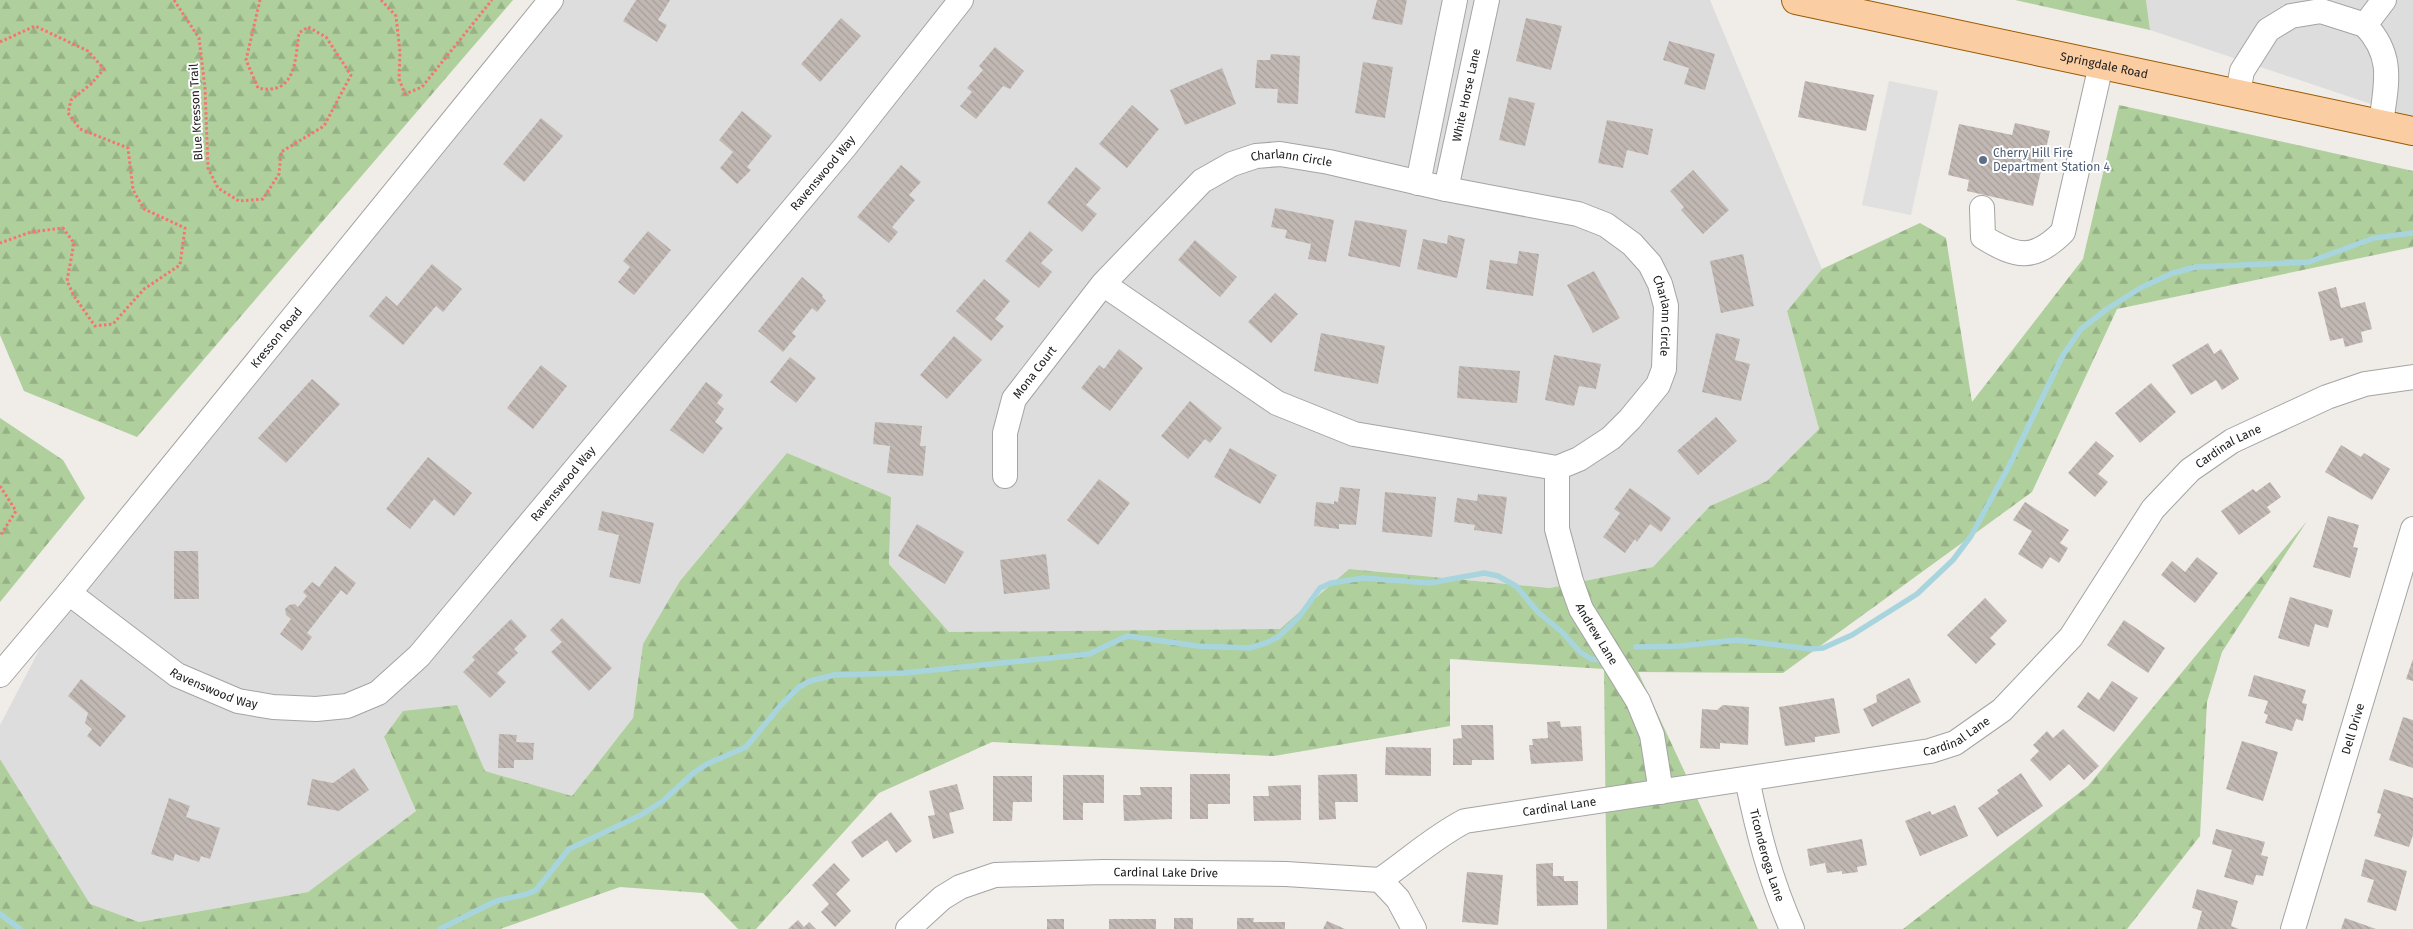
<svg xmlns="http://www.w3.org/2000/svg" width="2413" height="929" viewBox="0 0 2413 929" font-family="'Fira Sans',sans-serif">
  <defs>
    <pattern id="forest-firs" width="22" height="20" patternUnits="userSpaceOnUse" patternTransform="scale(1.25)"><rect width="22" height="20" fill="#afcf9c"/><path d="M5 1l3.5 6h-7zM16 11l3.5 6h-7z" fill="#96b186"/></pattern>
    <pattern id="building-back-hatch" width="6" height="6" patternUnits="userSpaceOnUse" patternTransform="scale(1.25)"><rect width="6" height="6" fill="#c1b8b3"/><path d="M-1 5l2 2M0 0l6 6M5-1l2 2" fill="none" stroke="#a69e9a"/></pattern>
  </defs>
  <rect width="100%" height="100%" fill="#f0ece7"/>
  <path fill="#dedddd" d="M551,0H1710L1822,269L1787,311L1819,429L1767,481L1710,506L1653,567L1550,588L1349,569L1281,629L949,632L889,564L891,496L643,644L633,718L572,796L485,771L457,706L384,738L416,811L308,892L139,922L90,905L0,759V725L69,593Z
    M2146,0H2413V118L2150,30Z"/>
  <path fill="url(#forest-firs)" d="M0,0H513L137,437L24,391L0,335Z
    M2015,0H2146L2150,30Z
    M2119,105L2413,171V247L2117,309L2032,492L1783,673L1638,672L1758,929H1607L1604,669L1450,659V726L1274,756L992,742L879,793L756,929H738L703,893L620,887L500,929H0V759L90,904L139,922L308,892L416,811L384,737L403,711L457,705L485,771L572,796L633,718L643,644L680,581L787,453L891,497L889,564L949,632L1280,629L1349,569L1550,588L1653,567L1710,506L1767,481L1819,429L1787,311L1822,269L1920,223L1946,238L1972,402L2083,259Z
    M0,418L63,460L85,498L0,602Z
    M2307,521L2222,652L2207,702L2200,836L2127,929H1903L2088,786Z"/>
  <path fill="#e0e0e0" d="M1889,81L1938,91L1911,215L1862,205Z"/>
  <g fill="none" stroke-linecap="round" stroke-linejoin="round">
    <path stroke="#a8d5dd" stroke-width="5.5" d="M1636,647L1680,646L1737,640L1810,649L1823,648L1852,635L1917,594L1953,560L1971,536L2009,466L2063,355L2081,329L2107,309L2142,287L2173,273L2196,267L2309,262L2374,238L2413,233
      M0,914L20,929
      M440,929L496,901L527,894L536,890L569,849L641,815L663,801L692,774L707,764L746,747L781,705L799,687L810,681L834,675L904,673L1089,654L1127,636L1198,646L1249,648L1266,643L1278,637L1299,617L1320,588L1331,583L1363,578L1430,583L1484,573L1498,576L1516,586L1539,613L1562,632L1580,652L1591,659L1600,660"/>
  </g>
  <path fill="url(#building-back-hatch)" d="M636,0H670L658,20L667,25L657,42L623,21Z
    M1377,0H1407L1402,25L1372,19Z
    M841,18L861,36L820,82L801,64Z
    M1526,18L1562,26L1551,70L1516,61Z
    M1669,41L1715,54L1705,90L1684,84L1689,68L1663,60Z
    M995,47L1024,71L1010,89L1003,86L976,119L960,106L972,92L967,88L983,70L979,66Z
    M1271,54L1300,56L1298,104L1277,103L1278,89L1255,88L1257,60H1270Z
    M1363,62L1393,67L1385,118L1355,113Z
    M1222,68L1236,104L1185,125L1170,90Z
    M1805,81L1874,95L1866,131L1798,117Z
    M1509,97L1535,103L1525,146L1499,140Z
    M1132,105L1159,129L1127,168L1099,144Z
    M742,111L772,136L747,167L751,170L737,184L720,168L733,152L719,140Z
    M541,118L563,136L524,182L503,164Z
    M1607,120L1653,129L1648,155L1627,150L1623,168L1598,163Z
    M2015,123L2050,131L2033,206L1967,191L1969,180L1948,175L1959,124L2012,135Z
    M901,165L921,182L909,195L915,200L892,227L898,232L889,243L857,217Z
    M1076,167L1101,188L1086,205L1097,214L1082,232L1047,203Z
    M1693,170L1729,210L1703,234L1681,210L1684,207L1670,191Z
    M1275,208L1334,220L1326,262L1308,259L1311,244L1285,238L1287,230L1271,227Z
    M1355,220L1407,230L1400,267L1348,256Z
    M648,231L671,250L634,295L618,282L630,267L623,261Z
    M1030,231L1053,250L1041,263L1052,272L1039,288L1005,261Z
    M1448,235L1465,239L1457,278L1417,269L1423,239L1447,244Z
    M1195,240L1237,277L1220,297L1178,260Z
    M1519,251L1539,254L1533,296L1486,289L1490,260L1517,264Z
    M1743,254L1754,306L1721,313L1710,261Z
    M432,264L462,289L443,312L436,306L403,345L369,316L386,296L397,306Z
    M1594,271L1620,318L1593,333L1567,285Z
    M802,277L823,295L822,297L826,301L817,312L812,308L792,333L796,336L783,352L758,331Z
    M984,279L1010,301L995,319L1004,326L991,341L956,311Z
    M2336,287L2341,308L2365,302L2372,329L2361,332L2363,342L2345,347L2343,338L2330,341L2318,292Z
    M1275,293L1298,314L1271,343L1248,322Z
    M1321,333L1385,346L1378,384L1314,371Z
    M1716,333L1740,339L1735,360L1750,364L1741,401L1702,392Z
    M954,336L982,360L947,399L920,375Z
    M2208,343L2214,354L2221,349L2239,379L2222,390L2216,380L2191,395L2172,365Z
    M1119,349L1143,368L1110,411L1081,388L1099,365L1104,369Z
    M1554,355L1601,364L1596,389L1579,386L1574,406L1545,400Z
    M790,357L816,378L796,403L770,382Z
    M541,365L567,386L533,429L507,408Z
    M1459,366L1520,371L1517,403L1457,398Z
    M312,379L340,404L286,463L258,438Z
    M706,382L723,395L717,403L724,409L715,422L723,428L703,454L670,430Z
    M2151,383L2176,412L2140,443L2115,413Z
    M1190,401L1222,428L1210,443L1205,439L1188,459L1161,436Z
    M1716,417L1737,441L1698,475L1677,451Z
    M875,422L922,426L920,446H926L923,476L887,473L890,446L873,444Z
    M2096,441L2114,456L2098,474L2108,482L2095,497L2068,473Z
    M2341,445L2361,457L2364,453L2390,469L2372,500L2325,472Z
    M1230,448L1277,475L1260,504L1214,477Z
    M428,457L472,493L454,516L434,499L410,529L386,509Z
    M1099,479L1130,503L1098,545L1067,520Z
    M2270,482L2281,497L2267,507L2271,512L2239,535L2221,511L2253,489L2256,492Z
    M1340,487L1360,489L1356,525L1339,524V529L1314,526L1316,502L1334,504V501L1338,502Z
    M1630,488L1671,518L1661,532L1650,524L1637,542L1635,539L1625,553L1603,537L1620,513L1614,509Z
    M1385,492L1436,497L1432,537L1382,532Z
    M1478,494L1507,497L1502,534L1474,530L1475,525L1454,522L1457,498L1477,501Z
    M2025,502L2069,530L2060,543L2068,548L2059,563L2050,557L2042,569L2018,554L2032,531L2013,520Z
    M602,511L654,523L640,584L609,577L619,535L598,530Z
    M2328,516L2359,525L2353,547L2358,548L2350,578L2313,567Z
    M917,524L964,552L945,584L898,556Z
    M174,551H198L199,599H174Z
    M1046,554L1050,589L1004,594L1000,560Z
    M2197,557L2218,573L2195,603L2161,575L2172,561L2185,572Z
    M335,566L356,583L347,595L341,590L307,633L312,637L302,651L280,634L291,619L286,615L285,609L289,605L295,604L298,607L307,596L303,592L312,582L319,587Z
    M2290,597L2333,610L2328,628L2315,624L2309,647L2278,638Z
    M1985,598L2007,621L1990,638L1996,644L1976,664L1947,635Z
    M562,618L612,668L589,691L551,652L562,642L550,630Z
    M511,619L527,636L514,649L518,653L497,673L506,682L490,698L463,672L475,660L472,657Z
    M2124,620L2165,648L2148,673L2107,645Z
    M2413,659V681L2406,679Z
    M2254,675L2306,690L2302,703L2307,704L2303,721L2296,719L2292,731L2265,723L2268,715L2264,713L2268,701L2248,696Z
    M1909,678L1921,702L1872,727L1863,709L1877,702L1876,695Z
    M81,679L126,716L100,747L87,736L92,729L85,723L88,713L68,696Z
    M2112,681L2138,698L2114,732L2077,707L2088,692L2099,700Z
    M1834,698L1840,733L1815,737V742L1785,746L1779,707Z
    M1723,705L1749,707L1748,745L1720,743V749L1700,748L1702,709L1717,710Z
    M2403,717L2413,720V768L2389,760Z
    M1560,721L1561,727L1581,726L1583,761L1531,764L1529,745H1533L1532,739L1548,738L1547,722Z
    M1461,725H1493L1494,760H1472V765H1453V739L1462,738Z
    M2063,729L2099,766L2084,780L2069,764L2050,781L2030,760L2039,751L2033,745L2047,731L2053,738Z
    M499,734L517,735L516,742L534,743L533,760H514V768H498Z
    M2242,741L2278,752L2263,801L2226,789Z
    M1386,747L1431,748V776L1385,775Z
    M354,768L369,790L339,811L307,805L312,779L333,783Z
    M2021,773L2043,806L1997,837L1978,808L1999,793L1997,790Z
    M1190,774H1230V804H1208V819H1190Z
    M1357,774L1358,802H1335L1336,819L1319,820L1318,775Z
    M1063,775H1104V803H1083V820H1063Z
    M993,776H1032V802H1013L1012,821H993Z
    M957,784L964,809L949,813L954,833L933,839L928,816L935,815L929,791Z
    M1301,785V820L1254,821L1253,796H1269L1268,786Z
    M1140,787H1172V819L1124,821L1123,795H1141Z
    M2384,789L2413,798V835L2409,847L2374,836L2381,814L2377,813Z
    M169,798L190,806L186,817L220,828L210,859L201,856L199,862L175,854L173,861L151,854Z
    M1955,805L1968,836L1920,856L1905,821L1930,811L1932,815Z
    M891,812L912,841L896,853L887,840L862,858L851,842Z
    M2216,829L2265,842L2261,855L2268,857L2263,876L2256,875L2253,885L2224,877L2232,850L2212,844Z
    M1862,839L1867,865L1857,867L1858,872L1842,874V871L1827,873L1825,863L1810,866L1807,849Z
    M2365,859L2407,871L2396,911L2367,902L2374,880L2361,876Z
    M834,863L850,880L836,894L851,911L835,927L821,912L829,904L812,885Z
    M1553,863V876H1564V881H1578V905L1537,906L1536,864Z
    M1467,872L1503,875L1498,925L1462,922Z
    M2197,889L2238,901L2231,926L2239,929H2197L2202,911L2192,908Z
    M1174,918H1193V929H1174Z
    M1237,918H1254L1253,922H1285V929H1237Z
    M2345,918L2376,929H2341Z
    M1047,919H1064V929H1047Z
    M1109,919H1156V929H1109Z
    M798,920L804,927L809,922L816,929H788Z
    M1327,921L1345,929H1323Z"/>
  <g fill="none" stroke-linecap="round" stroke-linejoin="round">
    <g stroke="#a4a4a4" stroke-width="26">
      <g id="minor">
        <path d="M2238,93L2242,71L2268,30L2291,16L2321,11L2365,25"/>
        <path d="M2381,124C2386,84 2395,57 2365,25L2384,0"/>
        <path d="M1418,183L1455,0"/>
        <path id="s1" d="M1446,189L1487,0"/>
        <path d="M1982,208L1983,237C2017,258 2034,261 2063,232L2101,65"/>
        <path id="s2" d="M1557,468V529L1571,581L1581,609L1638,701L1652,735L1661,792"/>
        <path id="s3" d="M1005,476V433L1014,399L1103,284L1202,181L1232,164L1256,156L1280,154L1329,162L1446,189L1578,214L1606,225L1632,244L1650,264L1660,284L1666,306L1664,369L1658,385L1630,419L1611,438L1579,459L1557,468L1354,434L1277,403L1103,284"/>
        <path id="s4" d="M69,593L177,675L238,701L273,707L316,709L347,706L378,693L419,656L844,148L961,0"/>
        <path id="s5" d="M0,675L69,593L551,0"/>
        <path id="s6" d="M1747,779C1758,832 1770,879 1792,929"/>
        <path id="s7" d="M1380,880C1409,860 1434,837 1465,821L1930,751L1955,743L2002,710L2071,637L2153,509L2190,470L2232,441L2327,397L2365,384L2413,377"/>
        <path id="s8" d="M908,929L942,898L960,887L995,875L1104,872L1286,874L1380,880L1398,899L1414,929"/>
        <path id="s9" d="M2293,929L2413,529"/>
      </g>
    </g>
    <g stroke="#995b03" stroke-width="30">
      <g id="major">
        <path id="s10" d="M1796,0L2413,131"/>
      </g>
    </g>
    <path stroke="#f77370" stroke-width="3" stroke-dasharray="2.5 2.5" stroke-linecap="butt" d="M174,0L199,38L205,88L208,168L218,188L239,201L263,199L279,174L281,152L324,126L351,75L326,37L308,27L299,33C295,60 296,96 258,88L246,60L260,0
      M381,0L396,16L400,52L399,79L405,94L422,87L492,0
      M0,42L35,26L88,51L104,69L91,84L71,100L68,113L80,129L128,148L133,190L144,209L185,228L180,265L144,289L113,324L95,326L74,296L67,281L74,243L63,228L31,232L0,243
      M0,486L16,511L0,536"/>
    <use href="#minor" stroke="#fff" stroke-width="24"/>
    <use href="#major" stroke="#facda2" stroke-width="28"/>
  </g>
  <circle fill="#5c6f8a" stroke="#fff" stroke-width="2" cx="1983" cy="160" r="5"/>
  <g text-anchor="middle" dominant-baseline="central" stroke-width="4" stroke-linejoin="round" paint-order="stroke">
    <g font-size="12" fill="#202020" stroke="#fff">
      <text stroke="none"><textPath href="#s10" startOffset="315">Springdale Road</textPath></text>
      <text stroke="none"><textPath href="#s1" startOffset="96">White Horse Lane</textPath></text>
      <text transform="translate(196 112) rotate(-93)">Blue Kresson Trail</text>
      <text stroke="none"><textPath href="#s3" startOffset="462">Charlann Circle</textPath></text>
      <text stroke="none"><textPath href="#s4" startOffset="1030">Ravenswood Way</textPath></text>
      <text stroke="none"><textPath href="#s3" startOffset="898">Charlann Circle</textPath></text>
      <text stroke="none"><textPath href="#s5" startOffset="436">Kresson Road</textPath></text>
      <text stroke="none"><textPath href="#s3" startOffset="112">Mona Court</textPath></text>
      <text stroke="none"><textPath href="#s7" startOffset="1009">Cardinal Lane</textPath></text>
      <text stroke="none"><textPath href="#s4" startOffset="625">Ravenswood Way</textPath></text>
      <text stroke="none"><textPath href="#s2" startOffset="174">Andrew Lane</textPath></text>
      <text stroke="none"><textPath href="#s4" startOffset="175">Ravenswood Way</textPath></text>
      <text stroke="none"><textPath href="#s9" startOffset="209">Dell Drive</textPath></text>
      <text stroke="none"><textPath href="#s7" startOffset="604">Cardinal Lane</textPath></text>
      <text stroke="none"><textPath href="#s7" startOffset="199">Cardinal Lane</textPath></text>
      <text stroke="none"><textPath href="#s6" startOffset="79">Ticonderoga Lane</textPath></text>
      <text stroke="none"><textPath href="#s8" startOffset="275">Cardinal Lake Drive</textPath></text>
    </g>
    <g font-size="12" fill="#4e5e75" stroke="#fff" text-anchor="start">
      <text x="1993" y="153">Cherry Hill Fire<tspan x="1993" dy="14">Department Station 4</tspan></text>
    </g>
  </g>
</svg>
